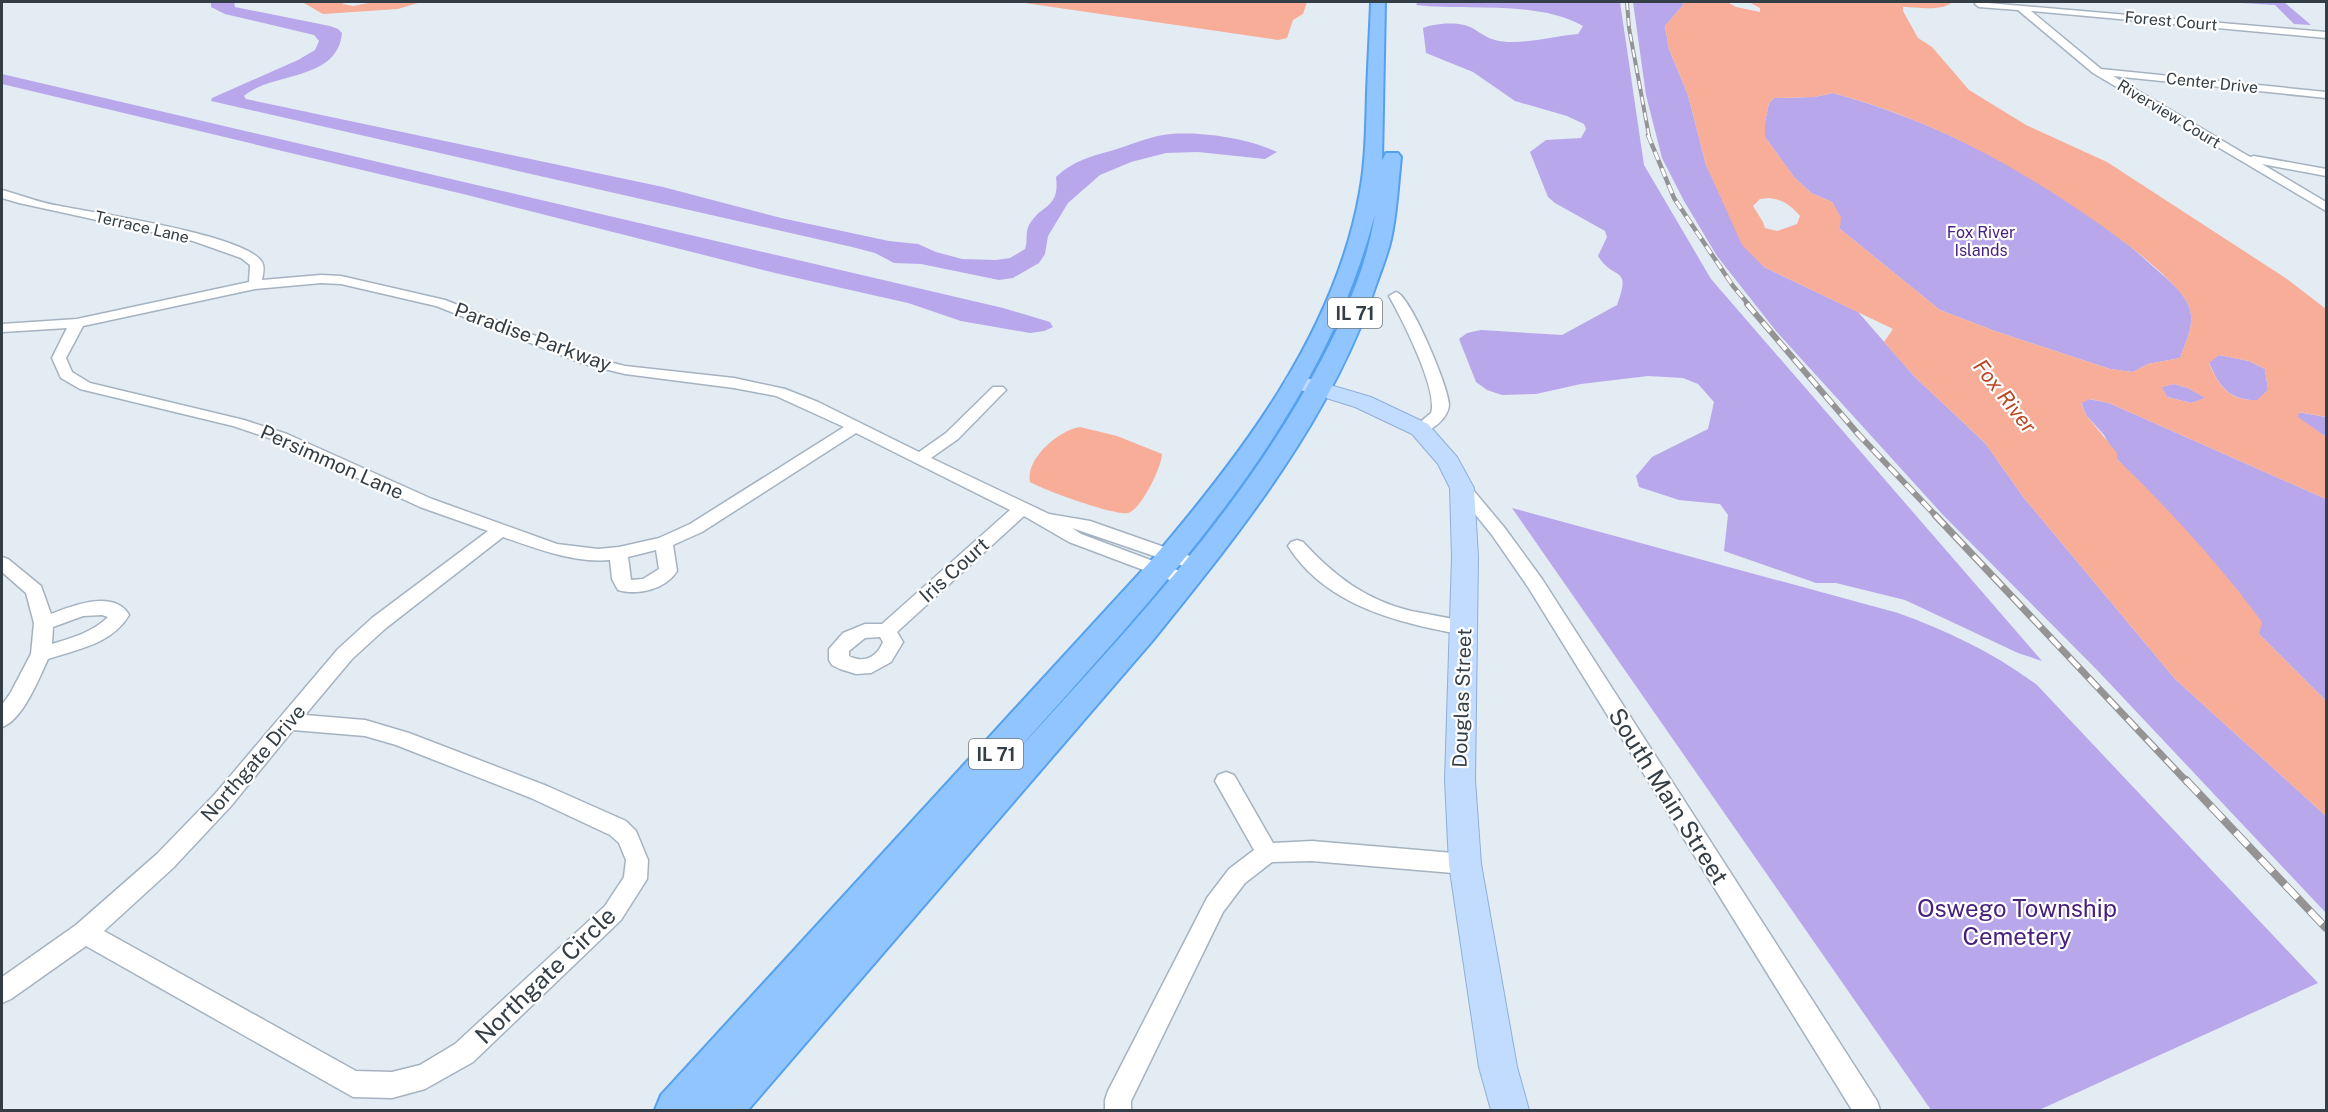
<svg xmlns="http://www.w3.org/2000/svg" width="2328" height="1112" viewBox="0 0 2328 1112" font-family="'Public Sans',sans-serif">
  <rect width="100%" height="100%" fill="#e3ebf3"/>
  <path fill="#b9a7ec" d="M211,2H234L235,7L330,26L338,29L342,33C337,82 273,71 244,96L246,99L663,187L781,218L889,241L918,244L936,252L962,259L996,260L1010,258L1025,249C1028,241 1025,233 1029,225C1042,203 1060,209 1056,177C1072,161 1092,156 1114,150C1130,145 1146,138 1163,135C1196,130 1248,138 1277,152L1265,159L1198,152L1166,153L1131,162L1100,175L1068,203L1048,236L1045,254L1039,263L1013,278L999,280L921,264L894,263L875,253L852,247L211,101L212,98L298,60L315,50L319,41L314,35L225,14L211,7Z
    M1418,2H1620L1644,165L1711,279L2042,661L2018,653L1905,600L1836,583H1816L1724,551L1728,515L1720,504L1679,500L1639,487L1636,476L1652,457L1708,429L1714,402L1698,384L1683,378L1648,376L1581,384L1536,394L1502,395L1487,390L1476,382L1459,339L1467,333L1481,330L1562,335L1617,305C1632,264 1614,282 1598,256L1607,237L1605,231L1555,203L1548,197L1530,152L1546,140L1581,138L1586,129L1584,124L1567,116L1515,101L1473,72L1426,53L1423,28C1437,23 1461,21 1474,29C1486,37 1492,41 1508,42C1530,43 1555,36 1578,34L1583,26C1536,0 1469,11 1416,5Z
    M1633,2H1683L1684,4L1665,26L1669,49L1688,95L1706,165L1722,197L1764,267L1858,312L1915,377L1985,443L2024,498L2175,679L2326,816V913L2098,671L1944,516L1776,331L1717,256L1684,201L1662,158L1646,95Z
    M2226,2H2284L2311,25L2294,24L2275,5Z
    M2,74L1003,308L1050,322L1053,327L1044,331L1030,333L961,321L908,303L775,273L463,194L2,84Z
    M1833,93C1941,122 2065,187 2148,262C2161,274 2179,287 2187,302C2197,321 2187,339 2180,358L2148,364L2133,372L2110,369L1995,331L1940,310L1840,229V217L1832,202L1811,193L1794,177L1765,137V122L1769,103L1774,98L1814,97Z
    M2219,355L2249,361L2265,369L2268,390L2258,400C2230,401 2219,387 2209,362Z
    M2174,384L2188,388L2206,398L2191,403L2167,397L2161,387Z
    M2089,399L2109,403L2326,499V701L2258,633L2239,592L2117,459L2104,435L2086,415L2081,402Z
    M2298,412L2326,417V437L2298,418Z
    M1512,508L1898,613C1948,631 1994,653 2037,685L2318,983L2039,1110H1931Z"/>
  <path fill="#f7ad98" fill-rule="evenodd" d="M302,2H347L342,4L353,6L373,2H421L398,9L323,14Z
    M1018,2H1307L1303,14L1293,20L1287,38L1278,40Z
    M1683,2H1727L1736,7L1760,12V8L1749,2H1952C1942,12 1917,7 1903,7V11L1918,38L1932,47L1969,90L2026,125L2107,162L2287,279L2326,309V417L2299,412L2298,417L2326,437V499L2109,403L2090,399L2081,403L2086,415L2117,453V459C2169,509 2219,564 2262,622L2259,634L2326,701V816L2175,679L2024,498L1985,443L1915,377L1884,342L1893,329L1764,267L1742,245L1706,165L1688,95L1669,49L1665,26L1684,4ZM1833,93C1936,120 2027,172 2113,234C2133,248 2175,281 2187,302C2197,321 2187,339 2180,358L2148,364L2133,372L2110,369L1995,331L1940,310L1840,229L1841,217L1832,202L1811,193L1794,177L1765,137V122L1769,103L1774,98L1814,97ZM1769,198C1784,200 1790,205 1800,216L1797,224L1777,231L1765,228L1763,222L1753,206L1760,199ZM2219,355L2249,361L2265,369L2268,390L2257,400C2230,401 2219,387 2209,363ZM2174,384L2188,388L2205,398L2191,403L2167,397L2162,387Z
    M1080,427L1117,436L1162,454C1162,466 1141,510 1128,513C1115,516 1044,490 1030,482C1025,459 1059,430 1080,427Z"/>
  <g fill="none" stroke-linecap="round" stroke-linejoin="round">
    <g stroke="#a5b3c0" stroke-width="3">
      <path id="street" d="M1976,2L2326,32V38L2031,11L2101,69L2326,92V98L2113,76L2250,157L2254,156L2326,169V176L2262,164L2326,202V211L2093,73L2018,10L1979,7L1975,4Z
        M2,190C21,195 40,203 60,206C95,213 246,235 262,262C265,267 263,275 262,280L321,275L341,276L445,300L589,357L625,366L734,378L785,389L818,402L919,452L946,433L993,387H1003L1006,390L1003,393L958,439L931,458L1049,514L1090,521L1204,561L1207,565L1204,569L1198,571L1072,528L1081,534L1193,576L1195,580L1193,584L1186,586L1069,542L1024,516L897,632L903,642L891,662L871,673L856,674L840,669L832,665L829,660V649L843,633L865,624H882L1010,510L856,433L702,532L673,545L677,571C666,589 638,596 618,590L612,579L610,560C573,563 538,549 503,537L386,628L352,659L305,715L365,720L409,733L547,786L626,821L636,831L648,860L647,879L621,920L473,1062L425,1089L392,1098L353,1097L86,946L11,999L2,1003V977L76,925L157,854L215,794L338,649L372,618L488,531L420,507L275,440L233,426L80,389L61,378L52,358L67,328L2,332V324L77,319L249,282L250,265L241,258L193,241L19,203L2,198ZM321,283L341,284L436,306L584,364L625,374L734,388L776,396L844,427L690,524L659,538L619,547L598,549L557,544L432,499L287,434L244,420L90,383L72,372L66,358L83,326L255,289ZM656,550L659,569L643,579L631,580L628,557ZM880,637L883,642C877,657 864,664 849,656V651L865,638ZM293,730L365,736L396,745L531,798L610,835L619,843L626,860L624,877L605,906L455,1044L420,1065L392,1072L356,1071L104,931L173,868L231,806Z
        M1396,292C1410,295 1449,388 1449,405C1448,419 1431,431 1420,434L1412,429L1431,413C1439,391 1401,317 1389,296Z
        M1462,483L1468,484L1504,527L1542,579L1877,1101L1880,1110H1852L1528,587L1492,535L1454,488L1456,484Z
        M1297,540L1303,542C1334,576 1366,600 1411,611C1431,615 1451,618 1471,623L1474,628L1471,633C1459,636 1446,631 1434,629C1378,617 1320,597 1288,546L1291,542Z
        M2,557L8,559L41,586L51,614C72,606 114,589 129,615C112,644 78,649 48,659C39,678 23,720 2,727V705L11,692L31,654L34,623L26,593L2,572ZM102,615L108,617C93,632 72,638 52,644L53,627L83,616Z
        M1226,772L1234,775L1273,843L1312,841L1465,854L1473,857L1477,864L1473,871L1465,874L1312,861L1272,862L1245,883L1223,912L1131,1101V1110H1105V1100L1108,1091L1207,898L1229,869L1254,850L1215,781L1218,775Z"/>
    </g>
    <g stroke="#8eafd8" stroke-width="2">
      <path id="secondary" d="M1296,375L1371,397L1428,424L1457,457L1474,488L1478,557L1475,780L1481,864L1517,1067L1529,1110H1491L1479,1067L1449,864L1445,780L1452,557L1450,488L1438,464L1412,434L1355,407L1288,386L1285,381L1288,376Z"/>
    </g>
    <g stroke="#55a1ef" stroke-width="4">
      <path id="primary" d="M1371,2H1385L1382,161L1386,153H1398L1401,157C1398,184 1397,212 1391,239C1388,253 1382,268 1377,282C1333,417 1241,531 1153,640L748,1110H655L661,1095L1149,563C1240,457 1335,334 1360,192C1366,159 1366,126 1367,93C1368,63 1370,32 1371,2ZM1375,214C1367,265 1346,314 1322,359C1243,511 1123,634 1009,760C1153,596 1318,432 1375,214Z"/>
    </g>
    <use href="#street" fill="#fff" fill-rule="evenodd"/>
    <use href="#secondary" fill="#c2dcff" fill-rule="evenodd"/>
    <use href="#primary" fill="#91c5ff" fill-rule="evenodd"/>
    <g stroke="#949494" stroke-width="4">
      <path id="rail-far4" d="M1627,2L1629,28L1649,136"/>
    </g>
    <g stroke="#949494" stroke-width="4.5">
      <path id="rail-far3" d="M1648,135L1674,198L1733,286L1749,305"/>
    </g>
    <g stroke="#949494" stroke-width="6">
      <path id="rail-far2" d="M1747,304L1859,435L1937,517"/>
    </g>
    <g stroke="#949494" stroke-width="7">
      <path id="rail-far1" d="M1935,515L2187,782"/>
    </g>
    <g stroke="#949494" stroke-width="8">
      <path id="rail" d="M2186,780L2326,928"/>
    </g>
    <use href="#rail-far4" stroke="#fff" stroke-width="2" stroke-dasharray="8" stroke-linecap="butt"/>
    <use href="#rail-far3" stroke="#fff" stroke-width="3" stroke-dasharray="9" stroke-linecap="butt"/>
    <use href="#rail-far2" stroke="#fff" stroke-width="4" stroke-dasharray="12" stroke-linecap="butt"/>
    <use href="#rail-far1" stroke="#fff" stroke-width="4.5" stroke-dasharray="14" stroke-linecap="butt"/>
    <use href="#rail" stroke="#fff" stroke-width="6" stroke-dasharray="18" stroke-linecap="butt"/>
  </g>
  <g text-anchor="middle" dominant-baseline="central" stroke-width="4.5" stroke-linejoin="round" paint-order="stroke">
    <g font-size="16" fill="#333e46" stroke="#fff">
      <text transform="translate(2171 21) rotate(5)">Forest Court</text>
      <text transform="translate(2212 83) rotate(6)">Center Drive</text>
      <text transform="translate(2169 114) rotate(31)">Riverview Court</text>
      <text transform="translate(142 227) rotate(13)">Terrace Lane</text>
    </g>
    <g font-size="16" fill="#48207d" stroke="#fff">
      <text x="1981" y="232">Fox River<tspan x="1981" dy="18">Islands</tspan></text>
    </g>
    <g fill="#fff" stroke="#70787e" stroke-width="1.5">
      <rect x="1328" y="298" width="54" height="30" rx="4.5"/>
      <rect x="969" y="739" width="54" height="30" rx="4.5"/>
    </g>
    <g font-size="18" font-weight="bold" fill="#333e46">
      <text x="1355" y="313">IL 71</text>
      <text x="996" y="754">IL 71</text>
    </g>
    <g font-size="20" fill="#333e46" stroke="#fff">
      <text transform="translate(533 337) rotate(20)">Paradise Parkway</text>
      <text transform="translate(332 462) rotate(24)">Persimmon Lane</text>
      <text transform="translate(954 570) rotate(-42)">Iris Court</text>
      <text transform="translate(1462 698) rotate(-88)">Douglas Street</text>
      <text transform="translate(253 763) rotate(-49)">Northgate Drive</text>
    </g>
    <g font-size="21" font-style="italic" fill="#bc4522" stroke="#fff">
      <text transform="translate(2005 396) rotate(52)">Fox River</text>
    </g>
    <g font-size="24" fill="#333e46" stroke="#fff">
      <text transform="translate(1669 796) rotate(58)">South Main Street</text>
      <text transform="translate(545 975) rotate(-44)">Northgate Circle</text>
    </g>
    <g font-size="24" fill="#48207d" stroke="#fff">
      <text x="2017" y="908">Oswego Township<tspan x="2017" dy="28">Cemetery</tspan></text>
    </g>
  </g>
  <rect width="2328" height="1112" fill="none" stroke="#333e46" stroke-width="6"/>
</svg>
